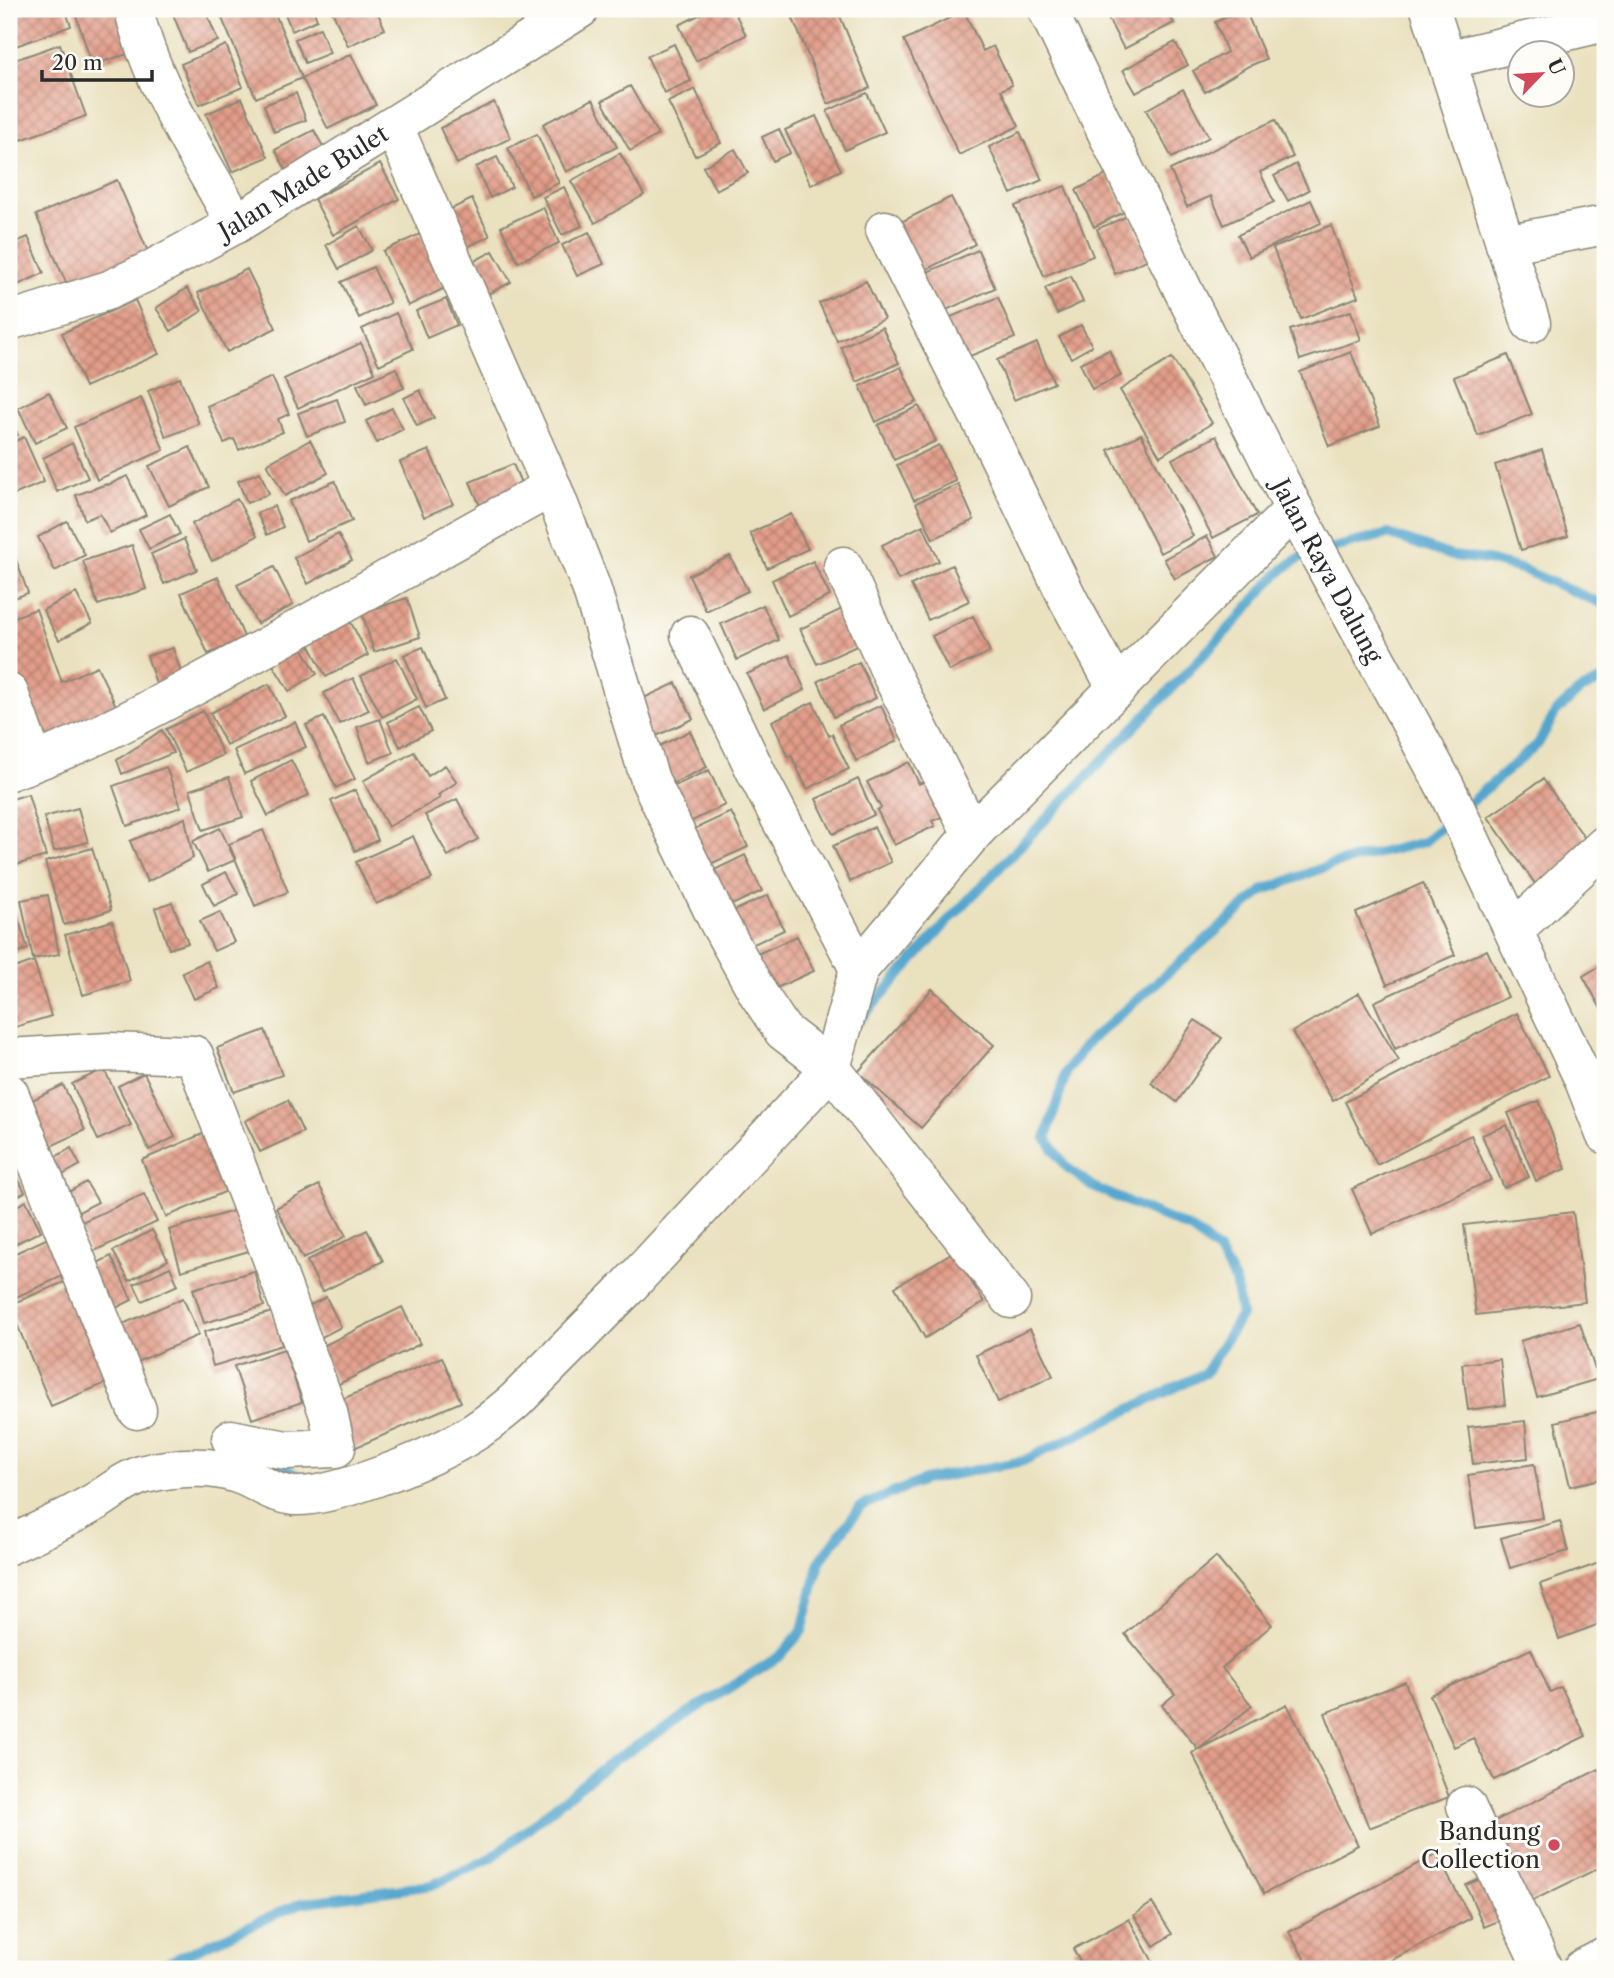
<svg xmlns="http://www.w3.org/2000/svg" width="1614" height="1978" viewBox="0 0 1614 1978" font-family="'Libre Caslon Text',serif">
  <defs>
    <pattern id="building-cross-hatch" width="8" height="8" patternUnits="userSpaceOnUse" patternTransform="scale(1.75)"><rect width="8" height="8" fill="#e29d89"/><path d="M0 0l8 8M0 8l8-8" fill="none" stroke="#b78070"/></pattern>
  </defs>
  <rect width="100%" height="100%" fill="#fdfcf7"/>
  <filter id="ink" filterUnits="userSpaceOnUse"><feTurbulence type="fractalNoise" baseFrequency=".0143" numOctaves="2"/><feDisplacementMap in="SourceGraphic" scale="14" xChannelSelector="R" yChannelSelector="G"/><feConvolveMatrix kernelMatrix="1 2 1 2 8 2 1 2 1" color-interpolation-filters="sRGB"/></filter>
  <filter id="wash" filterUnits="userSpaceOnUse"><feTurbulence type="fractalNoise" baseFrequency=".00686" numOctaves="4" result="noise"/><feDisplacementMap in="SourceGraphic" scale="28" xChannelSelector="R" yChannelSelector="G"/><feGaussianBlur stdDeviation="1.57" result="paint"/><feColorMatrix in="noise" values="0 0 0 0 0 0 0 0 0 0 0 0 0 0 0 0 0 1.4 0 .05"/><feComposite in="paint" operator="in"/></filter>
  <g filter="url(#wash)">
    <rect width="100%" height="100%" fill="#eae1bf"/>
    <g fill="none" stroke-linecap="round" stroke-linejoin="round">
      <path stroke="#52a5cd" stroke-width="10" d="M1325,550L1388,534L1452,556L1487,560L1521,569L1605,605
        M858,1022L951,918L1240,617C1256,597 1285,560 1310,554
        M276,1463L310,1483
        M153,1969L301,1903L432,1885L491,1858L609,1763L780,1656L802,1631L820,1561L861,1506L924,1480L1023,1461L1205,1373L1241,1315L1235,1281L1218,1251L1191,1229L1093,1187L1065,1166L1046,1138L1067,1070L1088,1042L1262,891L1330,865L1424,842L1538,744L1556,712L1581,690L1605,679"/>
    </g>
    <g id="blocks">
      <path fill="url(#building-cross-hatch)" d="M18,9H65L71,26L16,46L9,26V12Z
        M74,9H120L134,52L92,65Z
        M171,9H205L218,41L188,52Z
        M218,9H273L302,78L256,98Z
        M283,9H313L317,20L292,31Z
        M331,9H376L385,29L348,46Z
        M490,9H508L493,15Z
        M711,9H733L746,35L696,61L679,25Z
        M789,9H837L870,88L828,104Z
        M1103,9H1166L1174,23L1124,49Z
        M1245,9L1266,59L1247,67L1205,92L1193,71L1227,52L1215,22Z
        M964,11L983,51L993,46L1012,85L1001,90L1019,126L959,155L904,40Z
        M320,28L330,53L305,63L295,39Z
        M1175,42L1188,65L1136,93L1123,70Z
        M60,44L86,116L21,140L9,105V62Z
        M674,44L691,81L664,93L647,56Z
        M226,45L243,87L199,105L181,64Z
        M351,54L376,105L328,129L302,78Z
        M630,86L658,135L630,151L602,101Z
        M695,89L721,143L695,156L668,102Z
        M1183,89L1209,137L1172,158L1146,110Z
        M296,93L306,120L274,132L264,105Z
        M867,93L885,132L845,150L827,111Z
        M242,98L268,157L232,172L206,114Z
        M593,99L617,147L566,172L543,124Z
        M494,102L511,138L457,164L440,128Z
        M816,116L841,170L811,185L785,130Z
        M1275,120L1293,157L1260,172L1274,202L1224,225L1211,196L1187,207L1170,170Z
        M779,129L790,153L773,161L762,137Z
        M314,130L325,150L286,170L275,150Z
        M1020,132L1042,180L1011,194L989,147Z
        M537,134L559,183L531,196L508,148Z
        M735,149L748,173L716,190L703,167Z
        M620,153L644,195L595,223L571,181Z
        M497,157L512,187L490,198L476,167Z
        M380,164L399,199L333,235L314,199Z
        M1296,164L1309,190L1288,201L1274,176Z
        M1108,174L1126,211L1094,227L1076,190Z
        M117,180L149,254L69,289L36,215Z
        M1065,186L1093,256L1044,276L1015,206Z
        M564,187L582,226L562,235L543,197Z
        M951,197L975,244L918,274L893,226Z
        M472,199L490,236L465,248L447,211Z
        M1311,200L1321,223L1249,257L1238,235Z
        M543,207L559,243L518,262L501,227Z
        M1130,215L1149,259L1115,274L1097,229Z
        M1331,225L1358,297L1301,319L1273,248Z
        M359,226L372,250L339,269L326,245Z
        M589,232L604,264L577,276L562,245Z
        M420,234L445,288L408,306L383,251Z
        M28,237L44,273L9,289V245Z
        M978,250L995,288L933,316L916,277Z
        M493,251L511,282L485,296L467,265Z
        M373,267L390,303L359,318L341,282Z
        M247,269L276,328L227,352L198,293Z
        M1071,276L1083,302L1057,314L1045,288Z
        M866,281L884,319L837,341L819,303Z
        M187,288L202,311L171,331L156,308Z
        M998,297L1015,338L955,362L939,322Z
        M446,299L457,325L427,338L416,311Z
        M135,300L159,354L85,387L62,333Z
        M1351,311L1361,340L1300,360L1290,330Z
        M396,313L413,349L379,365L362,329Z
        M1081,325L1092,346L1071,358L1059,337Z
        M882,327L899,363L857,382L841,347Z
        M361,343L375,372L298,408L284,379Z
        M1037,343L1054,383L1014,400L997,360Z
        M1109,350L1121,376L1092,389L1080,363Z
        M1351,352L1380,426L1329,446L1300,372Z
        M1508,355L1532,414L1478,436L1454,377Z
        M1172,358L1212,423L1160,456L1120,390Z
        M901,367L917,402L876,422L860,386Z
        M396,368L404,388L366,405L357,385Z
        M272,377L289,414L278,419L283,432L239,450L234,439L224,443L207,406Z
        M180,378L199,424L166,437L148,391Z
        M420,390L434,418L417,426L404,398Z
        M49,392L67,428L35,443L18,408Z
        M141,398L164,450L97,480L74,427Z
        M337,399L345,422L307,436L298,413Z
        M919,406L936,441L894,460L878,425Z
        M392,408L403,429L377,443L366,421Z
        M9,415L18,435L9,439Z
        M1141,434L1193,536L1160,553L1108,450Z
        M1216,436L1257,515L1213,538L1172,459Z
        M24,437L44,482L9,497V444Z
        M310,440L328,473L285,496L267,464Z
        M72,443L88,478L57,492L43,458Z
        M939,445L956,481L914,500L897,465Z
        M190,447L209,487L169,506L149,466Z
        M429,450L453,504L424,517L400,462Z
        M1542,450L1568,536L1521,550L1495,465Z
        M513,464L523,488L480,506L470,482Z
        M260,472L269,494L247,503L238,481Z
        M127,476L146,515L110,533L100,514L85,520L76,495L107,484L108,485Z
        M335,481L352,521L306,541L289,501Z
        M958,484L974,520L933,539L916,503Z
        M237,499L257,536L212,561L192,524Z
        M274,506L283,527L267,535L257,513Z
        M170,514L180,534L149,549L139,529Z
        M791,514L808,549L767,568L750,533Z
        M67,521L85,555L55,571L38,537Z
        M923,525L939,561L898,580L882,545Z
        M338,534L352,560L308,584L294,558Z
        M1207,536L1218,556L1175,579L1164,559Z
        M184,539L197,570L164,584L151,554Z
        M132,545L146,589L98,605L83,561Z
        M14,554L28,593L9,600V556Z
        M730,556L748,591L706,611L689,575Z
        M813,561L830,596L788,616L772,580Z
        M952,565L969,601L928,620L911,585Z
        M274,567L293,605L257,624L237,585Z
        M218,577L245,639L208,654L181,593Z
        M76,593L92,623L59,640L43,610Z
        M407,598L420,637L374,652L362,613Z
        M763,605L779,640L737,660L721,624Z
        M36,609L62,682L97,666L116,706L44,740L30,721L9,660V619Z
        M842,609L859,645L817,664L800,629Z
        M973,616L990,652L949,671L932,636Z
        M349,619L368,655L326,677L307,640Z
        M299,642L317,674L289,691L270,660Z
        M423,647L445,700L426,708L404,655Z
        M173,648L183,678L157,687L147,656Z
        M789,655L805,690L764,709L747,674Z
        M397,658L417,699L382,717L361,676Z
        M859,662L876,698L834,717L818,681Z
        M353,678L369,710L339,724L324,693Z
        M676,683L693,719L652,738L635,702Z
        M269,684L285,716L226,745L210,713Z
        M813,702L829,736L832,734L849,769L807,789L791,755L788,757L772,721Z
        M881,705L897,741L856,761L839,725Z
        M419,707L431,731L400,747L388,722Z
        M203,711L223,755L186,772L166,729Z
        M324,717L355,779L336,788L306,725Z
        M380,719L393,753L369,762L357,727Z
        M295,722L306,747L244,774L234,750Z
        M162,730L173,753L122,774L117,760Z
        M690,731L707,767L666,787L649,751Z
        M414,752L428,776L445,765L457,782L438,795L440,798L388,827L363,781Z
        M291,760L309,795L268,816L251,781Z
        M909,762L919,784L927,780L944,816L932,821L935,826L894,845L877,810L881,808L867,782Z
        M166,767L181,807L127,826L113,786Z
        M709,770L725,805L684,825L668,789Z
        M229,777L243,817L203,830L190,790Z
        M858,779L874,815L833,834L816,799Z
        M1543,779L1591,847L1536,885L1488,817Z
        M355,790L378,840L355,851L331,801Z
        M28,794L46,856L16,865L9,840V800Z
        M457,799L478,839L448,856L425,815Z
        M78,808L88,842L54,851L44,817Z
        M731,812L748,847L706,866L690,831Z
        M185,818L193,858L147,882L130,841Z
        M874,827L891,862L850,882L833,846Z
        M220,828L235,860L208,872L193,841Z
        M263,830L288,892L255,906L229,844Z
        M413,836L432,879L376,904L356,862Z
        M92,848L111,910L64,925L45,862Z
        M745,855L762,891L721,910L704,875Z
        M226,872L238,894L214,906L203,884Z
        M1423,883L1455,955L1387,985L1356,913Z
        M48,895L59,954L33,959L21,900Z
        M768,895L784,930L743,949L727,914Z
        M172,902L188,943L169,949L155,908Z
        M16,912L28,949L9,955V915Z
        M220,912L234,942L214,951L200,921Z
        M112,921L130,981L83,995L65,935Z
        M797,936L814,971L772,990L755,955Z
        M1487,950L1508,997L1395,1049L1374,1002Z
        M34,961L51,1016L9,1029V970Z
        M207,961L219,988L194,999L182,972Z
        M1605,963V1016L1583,976Z
        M932,989L994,1045L921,1128L858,1072Z
        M1359,993L1399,1061L1333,1101L1292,1032Z
        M1517,1013L1549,1076L1377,1165L1345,1102Z
        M1195,1020L1222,1038L1177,1102L1151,1083Z
        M265,1030L282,1075L234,1092L217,1048Z
        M104,1069L131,1125L98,1140L72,1084Z
        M144,1073L175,1137L149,1150L118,1086Z
        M63,1085L85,1130L43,1150L22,1105Z
        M288,1100L303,1132L260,1152L245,1121Z
        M1539,1101L1566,1169L1536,1181L1508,1113Z
        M1507,1125L1529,1177L1504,1188L1482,1135Z
        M209,1131L234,1188L166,1217L142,1160Z
        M1471,1135L1491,1180L1372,1234L1352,1189Z
        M71,1148L80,1165L57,1178L47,1162Z
        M9,1161L25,1192L9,1201Z
        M86,1182L98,1202L75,1214L64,1195Z
        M319,1185L346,1236L303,1259L276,1208Z
        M144,1194L157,1222L90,1253L77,1224Z
        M26,1201L41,1231L9,1247V1210Z
        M240,1209L252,1250L181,1271L169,1230Z
        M1573,1212L1585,1302L1476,1315L1464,1225Z
        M152,1230L168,1260L129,1281L113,1251Z
        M367,1230L383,1261L322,1292L307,1261Z
        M48,1238L65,1275L14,1298L9,1287V1256Z
        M953,1252L984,1302L925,1338L895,1287Z
        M111,1256L132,1300L108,1312L88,1268Z
        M170,1267L178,1285L142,1301L134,1284Z
        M254,1271L264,1306L204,1323L193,1289Z
        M69,1280L111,1381L51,1406L9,1305Z
        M326,1297L341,1327L320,1338L305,1308Z
        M183,1298L199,1335L128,1366L111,1329Z
        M402,1307L420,1344L337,1385L319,1348Z
        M272,1312L282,1345L213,1366L204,1332Z
        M1580,1323L1598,1379L1537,1397L1520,1341Z
        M1030,1329L1053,1376L998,1402L976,1355Z
        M284,1349L302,1402L252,1419L234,1366Z
        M442,1357L461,1402L354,1448L335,1402Z
        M1500,1359L1505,1405L1468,1410L1462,1364Z
        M1605,1410V1478L1570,1486L1555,1422Z
        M1525,1421L1528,1458L1473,1464L1468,1427Z
        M1534,1464L1543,1518L1476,1528L1468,1475Z
        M1560,1521L1568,1551L1510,1568L1501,1538Z
        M1216,1557L1272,1625L1222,1668L1252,1706L1199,1749L1287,1704L1358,1845L1264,1894L1192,1753L1198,1749L1162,1705L1175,1694L1125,1634Z
        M1605,1561V1622L1559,1639L1540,1584Z
        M1531,1649L1550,1692L1561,1687L1586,1736L1494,1780L1473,1738L1454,1747L1430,1695Z
        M1405,1682L1449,1797L1369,1828L1325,1713Z
        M1605,1736V1755H1604L1600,1738Z
        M1599,1769L1605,1781V1865L1524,1905L1485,1826Z
        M1436,1854L1471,1918L1375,1969H1310L1289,1932Z
        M1490,1875L1508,1917L1484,1927L1466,1885Z
        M1152,1903L1172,1934L1154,1946L1134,1915Z
        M1129,1919L1157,1969H1084L1073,1949Z"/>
    </g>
  </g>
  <g filter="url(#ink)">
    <use href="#blocks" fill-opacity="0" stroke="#8a8675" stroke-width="2"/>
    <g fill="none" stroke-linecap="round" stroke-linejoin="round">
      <g stroke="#8a8675" stroke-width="41">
        <g id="minor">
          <path d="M134,9C149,81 201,159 236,224"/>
          <path id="s1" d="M1047,9L1185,294L1294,509L1445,786L1583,1078L1605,1134"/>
          <path d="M1430,9L1531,323"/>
          <path d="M1447,60L1605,22"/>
          <path d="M394,127L552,487L591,587L650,780L718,921L759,995L783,1031L831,1068L1011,1299"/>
          <path d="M885,230L989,436L1068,599L1117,689"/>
          <path d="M1505,244L1605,225"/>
          <path id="s2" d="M9,321L109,290L147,272L236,224L580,9"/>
          <path d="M843,566L892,676L972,834"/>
          <path d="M690,635L758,776L859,969"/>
          <path d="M9,693L34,762"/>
          <path d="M9,771C86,745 160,705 231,666C338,608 444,546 552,487"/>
          <path d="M1515,929L1605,845"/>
          <path d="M9,1058L109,1052L194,1055L270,1253L328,1412L336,1448L286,1450L231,1439"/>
          <path d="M9,1093L137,1410"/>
          <path d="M9,1545C38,1532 67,1518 95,1502C110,1493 128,1478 145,1474C174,1467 212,1464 240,1475C259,1482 273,1494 294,1496C336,1498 437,1456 473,1433C488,1424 502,1412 515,1401L625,1290L831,1068L859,969L972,834L1294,509"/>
          <path d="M1466,1806L1543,1969"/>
        </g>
      </g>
      <g stroke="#8a8675" stroke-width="41">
        <path id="major" d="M1582,1969L1605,1957"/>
      </g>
      <use href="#minor" stroke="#fff" stroke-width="38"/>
      <use href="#major" stroke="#fff" stroke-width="38"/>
    </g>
  </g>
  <circle fill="#d1495b" stroke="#fdfcf7" stroke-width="2.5" cx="1554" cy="1845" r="7"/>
  <g text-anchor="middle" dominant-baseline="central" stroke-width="6" stroke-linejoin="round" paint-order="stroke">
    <g font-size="24" fill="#2b2b2b" stroke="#fdfcf7">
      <text stroke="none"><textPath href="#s2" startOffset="327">Jalan Made Bulet</textPath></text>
      <text stroke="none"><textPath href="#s1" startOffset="628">Jalan Raya Dalung</textPath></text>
    </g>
    <g font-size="24" fill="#2b2b2b" stroke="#fdfcf7" text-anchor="end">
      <text x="1540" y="1831">Bandung<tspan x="1540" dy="28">Collection</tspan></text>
    </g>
  </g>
  <rect width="1614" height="1978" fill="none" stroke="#fdfcf7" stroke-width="35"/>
  <g transform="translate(1541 74) rotate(65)"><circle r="33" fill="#fdfcf7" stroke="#a9a8a5" stroke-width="2"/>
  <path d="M0-5L12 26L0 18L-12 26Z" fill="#d1495b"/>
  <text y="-10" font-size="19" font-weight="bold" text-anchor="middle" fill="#2b2b2b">U</text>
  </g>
  <path d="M42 70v10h110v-10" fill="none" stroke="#2b2b2b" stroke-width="3.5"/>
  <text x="52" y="70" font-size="21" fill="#2b2b2b" stroke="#fdfcf7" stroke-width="5" paint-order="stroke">20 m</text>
</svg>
